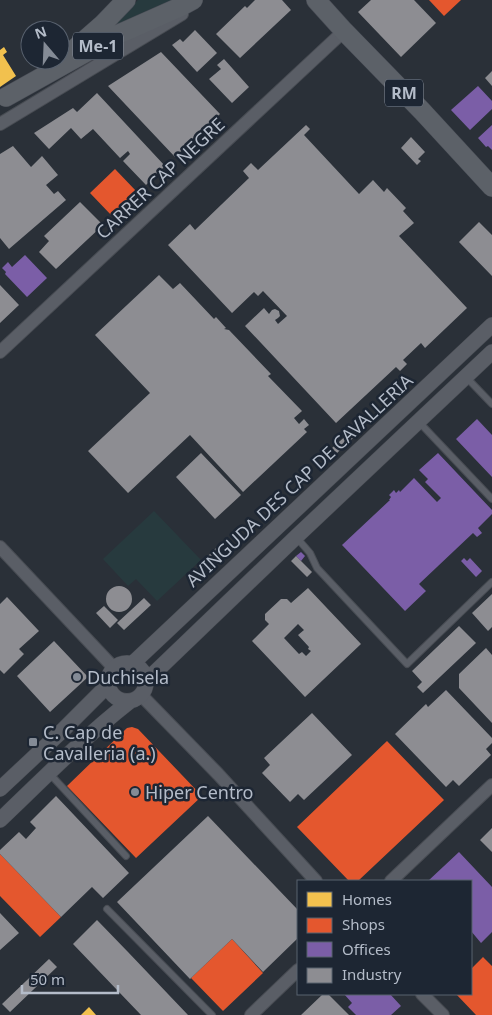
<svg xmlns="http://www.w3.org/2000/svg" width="492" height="1015" viewBox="0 0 492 1015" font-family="'Noto Sans',sans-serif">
  <rect width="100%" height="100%" fill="#2a3038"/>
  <path fill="#273a3e" d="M138,0H183L110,28Z
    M154,511L201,560L157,601L136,579L128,586L103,559Z"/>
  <path fill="#f2c14e" d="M4,47L7,52L3,55L16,76L0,87V50Z
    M89,1007L96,1015H81Z"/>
  <path fill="#e4572e" d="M429,0H461L444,16Z
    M115,169L137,192L112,216L90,193Z
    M132,727L138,729L202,796L136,858L67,786L127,728Z
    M387,741L444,800L358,881H349L297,827Z
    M0,854L61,917L40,937L0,896Z
    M232,939L263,973L223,1011L191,978Z
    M483,957L492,966V1015H476L456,994H471V969Z"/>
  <path fill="#7b5ea7" d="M478,86L492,101V109L470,130L451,110Z
    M492,125V150L488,146L486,147L478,138Z
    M25,255L47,278L27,297L5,274L6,272L2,268L8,262L12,267Z
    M477,419L492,435V477L456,439Z
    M438,453L492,510V514L478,528L482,533L477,537L473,533L419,584L426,591L405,611L342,545L390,500H389L391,497L389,495L394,490L396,493L399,490L400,492L414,478L437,502L441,498L425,482L428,479L419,470Z
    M301,552L305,556L301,561L296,556Z
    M464,558L467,561L470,558L482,571L476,577L461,561Z
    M459,852L492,887V932L481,943L471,931V881H428Z
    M344,994H390L401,1006L391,1015H356L348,1007L352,1003Z"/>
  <path fill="#8d8d92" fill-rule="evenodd" d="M255,0H282L291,10L240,58L216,34L245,6L247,8Z
    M371,0H414L436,23L401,57L358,12Z
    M195,30L217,53L197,72L172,45L180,39L183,42Z
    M161,52L220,114L175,157L108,86Z
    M224,59L249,87L232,103L209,79L221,69L217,65Z
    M492,71V86L485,78Z
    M97,93L165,166L146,185L123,161L130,154L128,151L120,158L93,129L81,139L71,128L49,149L34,133L73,108L77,112Z
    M306,125L310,129L304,135L359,194L373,180L384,192L387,188L406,208L403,211L414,223L399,236L467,308L425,348L421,343L403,360L407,364L400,371L396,367L336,423L245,326L264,308L269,314L272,310L275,309L279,311L280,316L278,318L275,320L278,324L287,316L263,291L258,296L254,292L232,313L168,245L190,224L195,230L249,178L243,171L251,163L258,170Z
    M411,137L425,152L418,159L421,161L417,165L401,148Z
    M13,146L31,167L42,156L58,175L46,185L54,194L58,191L66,200L9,249L0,238V154Z
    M80,202L103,225L56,269L39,252L49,241L44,236Z
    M479,222L492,235V276L459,242Z
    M159,275L173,289L180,283L214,319L216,317L226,328L224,329L229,330L271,374L268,376L302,411L294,418L299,424L304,419L309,425L304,429L307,432L243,492L190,435L128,493L88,451L150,393L95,335Z
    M0,285L19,305L0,323Z
    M348,434L353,438L337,453L332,448Z
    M201,453L241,495L215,519L176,477Z
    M223,541L228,546L209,565L204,560Z
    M296,556L312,572L307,577L291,561Z
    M106 599a13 13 0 1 1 26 0a13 13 0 1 1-26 0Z
    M308,588L361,644L305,697L252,641L269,624L265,620V614L281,599H287L291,603ZM298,624L304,630L298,635L309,647L308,649L311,651L306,656L302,652L299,654L284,638Z
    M492,594V627L488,631L472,613Z
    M7,597L39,631L19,649L24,654L4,674L0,670V604Z
    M144,598L151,605L124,630L117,623Z
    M104,606L118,620L110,628L96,613Z
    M459,626L476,643L423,693L417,687L422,682L412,671Z
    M54,641L88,677L50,712L17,676Z
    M486,648L492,655V723L459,688V674Z
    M446,690L492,738V743L486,749L491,755L459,786L453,780L446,787L395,734L426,704L428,707Z
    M312,713L352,755L304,800L298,794L290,802L262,773L270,765L264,758Z
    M56,796L129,873L103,898L92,887L61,917L0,854V850L19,832L26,839L36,828L30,822Z
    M208,816L298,910V938L263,972L232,939L190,979L117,902Z
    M492,828V852L480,840Z
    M0,913L19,933L0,950Z
    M97,920L128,952L188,1015H141L73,944Z
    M49,959L57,967L10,1012L2,1004Z
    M323,994H328L349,1015H301Z"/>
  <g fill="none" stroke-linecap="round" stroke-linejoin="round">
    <g stroke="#484c53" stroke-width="8">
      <path id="service" d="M466,377L492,404
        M419,422L492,499
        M297,538L310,553L317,568L407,664L492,582
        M49,773L126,856
        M107,909L212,1015"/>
    </g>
    <g stroke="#484c53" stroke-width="14">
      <path id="minor" d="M0,124L182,14
        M0,352L344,31
        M0,547L114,668
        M142,696L218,774L316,881
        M391,881L492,785
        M422,994L443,1015
        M251,1015L298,970"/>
    </g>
    <g stroke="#484c53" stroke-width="16">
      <path id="tertiary" d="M108 682a19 19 0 1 1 38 0a19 19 0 1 1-38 0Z
        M132,664L492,325
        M146,681L296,537L492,352
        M0,789L64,729L108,685
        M0,820C42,780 83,738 129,702"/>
    </g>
    <g stroke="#484c55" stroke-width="20">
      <path id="primary" d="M316,0L344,31L422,111L492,187
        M71,52L103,24L126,0
        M6,97L119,34L182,6L193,0"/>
    </g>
    <use href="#service" stroke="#5a5e66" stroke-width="6"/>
    <use href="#minor" stroke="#5a5e66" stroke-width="12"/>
    <use href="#tertiary" stroke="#5a5e66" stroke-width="15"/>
    <use href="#primary" stroke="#5c6168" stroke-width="19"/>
  </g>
  <g fill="#848b96" stroke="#1d2633" stroke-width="2">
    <circle cx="77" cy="677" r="5"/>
    <rect x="28" y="737" width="10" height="10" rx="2.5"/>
    <circle cx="135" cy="792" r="5"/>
  </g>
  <g text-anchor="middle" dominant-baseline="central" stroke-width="5" stroke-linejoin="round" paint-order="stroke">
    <g fill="#1d2633" stroke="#878f9c" stroke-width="1">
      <rect x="73" y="32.5" width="50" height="27" rx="4"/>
      <rect x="385" y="79.5" width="38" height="27" rx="4"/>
    </g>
    <g font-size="16" font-weight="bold" fill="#b4bcc9">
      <text x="98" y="46">Me-1</text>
      <text x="404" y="93">RM</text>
    </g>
    <g font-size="18" fill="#b4bcc9" stroke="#1d2633">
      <text transform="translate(160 178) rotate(-43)">CARRER CAP NEGRE</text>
      <text transform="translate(299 480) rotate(-43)">AVINGUDA DES CAP DE CAVALLERIA</text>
    </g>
    <g font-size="18" fill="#b4bcc9" stroke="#1d2633" text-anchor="start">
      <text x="87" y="677">Duchisela</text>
      <text x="43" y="732">C. Cap de<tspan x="43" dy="21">Cavalleria (a.)</tspan></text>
      <text x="145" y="792">Hiper Centro</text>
    </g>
  </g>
  <rect x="297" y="880" width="175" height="115" fill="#1d2633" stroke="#59626f"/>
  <rect x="307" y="892" width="25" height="15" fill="#f2c14e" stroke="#59626f"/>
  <text x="342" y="905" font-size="15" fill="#b4bcc9">Homes</text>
  <rect x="307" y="918" width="25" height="15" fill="#e4572e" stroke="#59626f"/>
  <text x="342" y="930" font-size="15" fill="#b4bcc9">Shops</text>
  <rect x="307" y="942" width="25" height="15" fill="#7b5ea7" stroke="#59626f"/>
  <text x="342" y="955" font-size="15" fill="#b4bcc9">Offices</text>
  <rect x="307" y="968" width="25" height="15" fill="#8d8d92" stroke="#59626f"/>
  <text x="342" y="980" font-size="15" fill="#b4bcc9">Industry</text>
  <g transform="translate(45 45) rotate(341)"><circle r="24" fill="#1d2633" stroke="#59626f"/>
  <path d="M0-4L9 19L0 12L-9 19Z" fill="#848b96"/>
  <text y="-8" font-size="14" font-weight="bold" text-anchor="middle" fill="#b4bcc9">N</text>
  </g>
  <path d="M22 985v8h96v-8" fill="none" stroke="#b4bcc9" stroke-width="2.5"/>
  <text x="30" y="985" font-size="15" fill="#b4bcc9" stroke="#1d2633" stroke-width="4" paint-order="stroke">50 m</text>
</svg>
